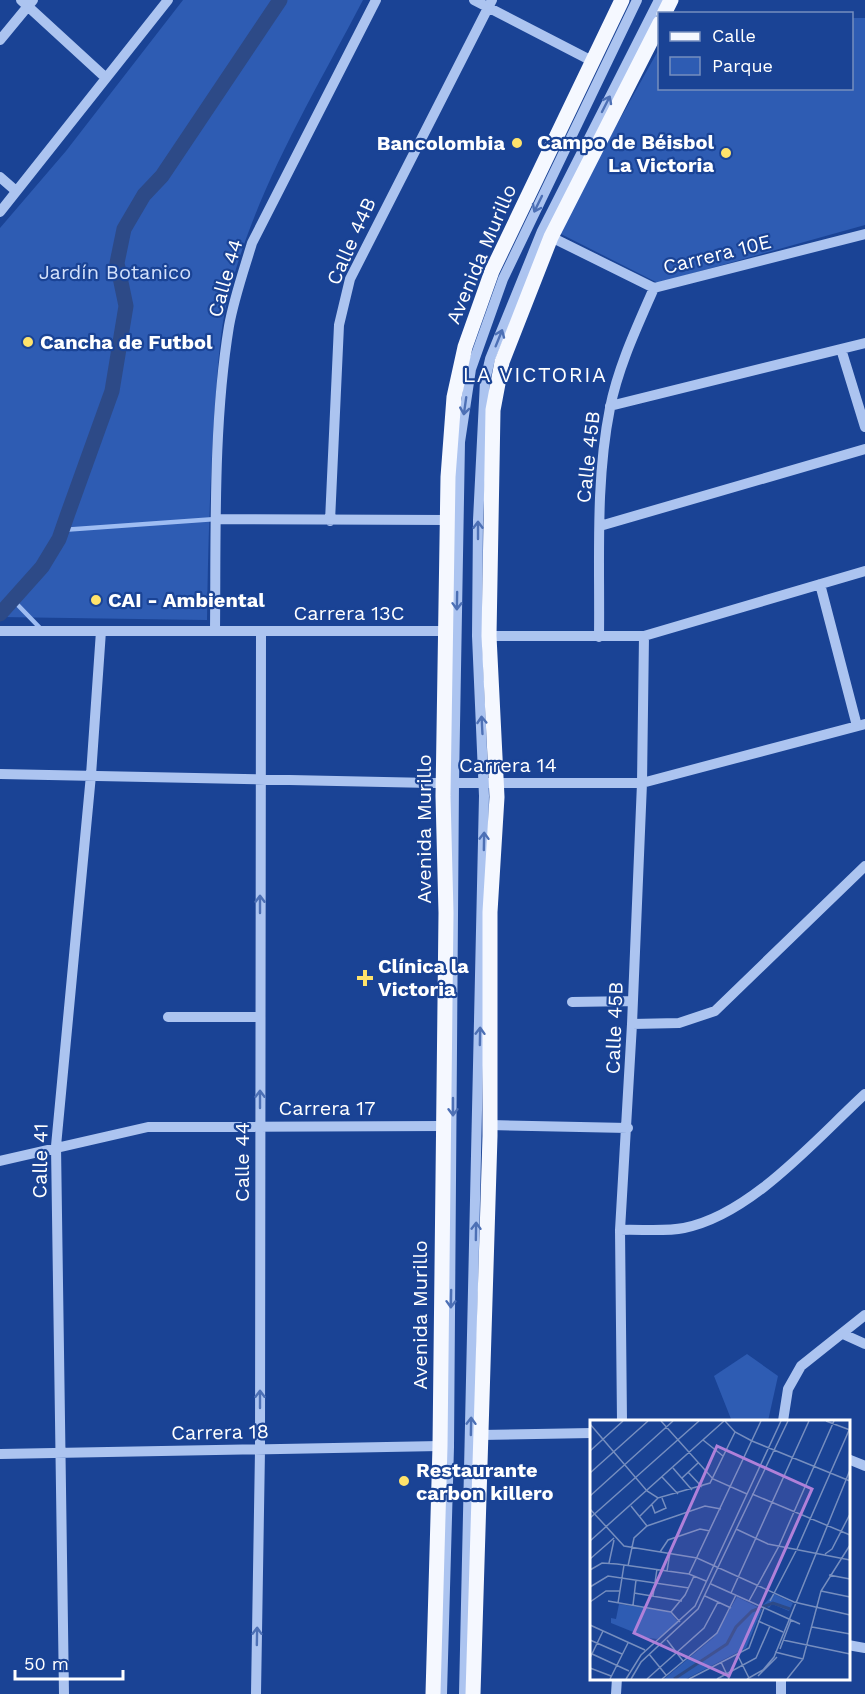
<svg xmlns="http://www.w3.org/2000/svg" width="865" height="1694" viewBox="0 0 865 1694" font-family="'Work Sans',sans-serif">
  <rect width="100%" height="100%" fill="#1a4395"/>
  <path fill="#2e5cb3" d="M183,0H363C313,96 254,192 228,298C219,333 218,370 215,406C210,478 208,549 207,620L0,617V228L66,151Z
    M852,18H865V225L658,283L557,232L659,49L660,88H852Z
    M747,1354L778,1376L768,1421L731,1419L714,1376Z"/>
  <g fill="none" stroke-linecap="round" stroke-linejoin="round">
    <path stroke="#9fbdf2" stroke-width="4.5" d="M62,530L216,519
      M13,600L41,629"/>
    <path stroke="#2d4a87" stroke-width="15" d="M0,614L42,567L59,539L67,516L112,391L126,306L117,263L124,229L144,195L162,176L280,0"/>
    <path stroke="#acc4f0" stroke-width="10" d="M21,0L106,78
      M474,0L592,61
      M0,40L33,0
      M0,177L16,191
      M0,212L168,0
      M551,237L654,288L865,234
      M841,349L865,427
      M610,406L865,343
      M216,519L448,520
      M330,521L339,325L350,279L492,0
      M600,526L865,449
      M820,584L857,726
      M0,631H446
      M215,631C216,532 213,424 229,326C234,298 244,270 252,243L376,0
      M489,636H644L865,571
      M599,637C600,561 595,483 610,408C618,367 637,327 654,288
      M0,774L431,783H642L865,724
      M572,1002L633,1001
      M168,1017H260
      M632,1024L679,1023L715,1011L865,866
      M490,1125L628,1128
      M0,1161L148,1127L443,1126
      M620,1230C640,1229 664,1232 684,1228C751,1215 816,1139 865,1094
      M843,1334L865,1344
      M622,1421L620,1230L632,1024L642,783L644,636
      M783,1421L788,1389L801,1366L865,1315
      M481,1435L592,1433
      M0,1454L440,1446
      M848,1459L865,1466
      M848,1645L865,1648
      M64,1694L56,1146L91,775L101,631
      M256,1694L260,1450L261,631
      M442,1694L449,1447L454,783L460,442L471,369L503,279L637,0
      M464,1694L484,796L477,636L478,520L485,381L490,359L542,231L659,0
      M616,1694L617,1678
      M781,1694V1678"/>
    <path stroke="#f5f8ff" stroke-width="15" d="M664,14L671,0
      M433,1694L440,1446L446,913L443,796L448,477L454,397L465,347L492,271L622,0
      M473,1694L490,1136V912L497,797L489,636L493,410L502,362L551,237L660,23"/>
  </g>
  <defs><path id="oneway-shaft" d="M-6 0H5M1.5-3L5.5 0L1.5 3" fill="none" stroke-width="1.6" stroke-linecap="round" stroke-linejoin="round" transform="scale(1.5)"/></defs>
  <g stroke="#4d70b5">
    <use href="#oneway-shaft" transform="translate(606 104) rotate(-63)"/>
    <use href="#oneway-shaft" transform="translate(538 204) rotate(116)"/>
    <use href="#oneway-shaft" transform="translate(499 338) rotate(-68)"/>
    <use href="#oneway-shaft" transform="translate(465 406) rotate(98)"/>
    <use href="#oneway-shaft" transform="translate(478 530) rotate(-90)"/>
    <use href="#oneway-shaft" transform="translate(457 601) rotate(91)"/>
    <use href="#oneway-shaft" transform="translate(482 725) rotate(-93)"/>
    <use href="#oneway-shaft" transform="translate(484 841) rotate(-89)"/>
    <use href="#oneway-shaft" transform="translate(260 904) rotate(-90)"/>
    <use href="#oneway-shaft" transform="translate(480 1036) rotate(-89)"/>
    <use href="#oneway-shaft" transform="translate(260 1099) rotate(-90)"/>
    <use href="#oneway-shaft" transform="translate(453 1107) rotate(90)"/>
    <use href="#oneway-shaft" transform="translate(476 1231) rotate(-89)"/>
    <use href="#oneway-shaft" transform="translate(451 1299) rotate(91)"/>
    <use href="#oneway-shaft" transform="translate(260 1399) rotate(-90)"/>
    <use href="#oneway-shaft" transform="translate(471 1426) rotate(-89)"/>
    <use href="#oneway-shaft" transform="translate(257 1636) rotate(-89)"/>
  </g>
  <g fill="#ffe36b" stroke="#1a4395" stroke-width="2">
    <circle cx="517" cy="143" r="6"/>
    <circle cx="726" cy="153" r="6"/>
    <circle cx="28" cy="342" r="6"/>
    <circle cx="96" cy="600" r="6"/>
    <path d="M362 969h6v6h6v6h-6v6h-6v-6h-6v-6h6z"/>
    <circle cx="404" cy="1481" r="6"/>
  </g>
  <g text-anchor="middle" dominant-baseline="central" stroke-width="4.5" stroke-linejoin="round" paint-order="stroke">
    <g font-size="20" font-weight="bold" fill="#fff" stroke="#1a4395" text-anchor="start">
      <text x="714" y="142" text-anchor="end">Campo de Béisbol<tspan x="714" dy="23">La Victoria</tspan></text>
      <text x="505" y="143" text-anchor="end">Bancolombia</text>
      <text x="40" y="342">Cancha de Futbol</text>
      <text x="108" y="600">CAI - Ambiental</text>
      <text x="378" y="966">Clínica la<tspan x="378" dy="23">Victoria</tspan></text>
      <text x="416" y="1470">Restaurante<tspan x="416" dy="23">carbon killero</tspan></text>
    </g>
    <g font-size="20" fill="#fff" stroke="#1a4395">
      <text transform="translate(351 241) rotate(-66)">Calle 44B</text>
      <text transform="translate(481 254) rotate(-67)">Avenida Murillo</text>
      <text transform="translate(717 254) rotate(-14)">Carrera 10E</text>
      <text transform="translate(225 278) rotate(-74)">Calle 44</text>
      <text transform="translate(588 457) rotate(-84)">Calle 45B</text>
      <text x="349" y="613">Carrera 13C</text>
      <text x="508" y="765">Carrera 14</text>
      <text transform="translate(424 829) rotate(-90)">Avenida Murillo</text>
      <text transform="translate(614 1028) rotate(-88)">Calle 45B</text>
      <text x="327" y="1108">Carrera 17</text>
      <text transform="translate(40 1161) rotate(-89)">Calle 41</text>
      <text transform="translate(242 1162) rotate(-90)">Calle 44</text>
      <text transform="translate(420 1315) rotate(-90)">Avenida Murillo</text>
      <text transform="translate(220 1432) rotate(-1)">Carrera 18</text>
    </g>
    <g font-size="20" fill="#d3e1fb" stroke="#1a4395">
      <text x="115" y="272">Jardín Botanico</text>
    </g>
    <g font-size="21" letter-spacing="1.5" fill="#fff" stroke="#1a4395">
      <text x="535" y="374">LA VICTORIA</text>
    </g>
  </g>
  <g transform="translate(590 1420)">
    <rect width="260" height="260" fill="#1a4395"/>
    <path d="M184,174L203,183L199,191L182,184L179,188L173,185ZM147,177L172,189L156,228L96,259H74L123,218ZM29,184L80,192L89,203L67,219L58,218L21,203V198L26,199Z" fill="#2e5cb3"/>
    <path fill="none" stroke="#2d4a87" stroke-width="3" d="M84,259L137,224L146,207L162,191L183,183L200,189"/>
    <path fill="none" stroke="#768ebf" stroke-width="1.5" d="M71,1L123,59L157,74M135,1L145,12L162,21L260,61M236,1L260,10M0,4L57,71L68,78L120,63L145,12M113,20L133,36M0,31L33,1M83,48L102,70M98,52L112,67M0,53L58,1M72,57L88,74M92,58L108,43M162,74L260,115M0,76L83,1M62,85L65,93L76,88L72,78M41,86L57,106M0,89L34,126L107,138L204,182L260,195M50,96L68,78M0,98L109,1M146,109L178,124L260,140M0,121L134,1M70,132L78,120L110,109L120,111M235,134L242,129L260,94M0,139L24,118M19,143L24,120M38,146L44,118L57,106L115,86L131,89M0,150L12,143L27,144L99,154L116,161M77,151L80,133M99,154L171,1M239,155L260,159M121,164L210,204M0,167L18,156L99,168M231,171L260,177M44,173L92,181M141,173L219,1M63,176L67,149M115,176L141,188M18,181L81,192L90,202M159,181L189,126L244,1M180,181L207,129L260,8M0,182L16,171H30M28,183L34,145M43,185L46,160M81,192L95,175L104,156M168,201L193,212M0,205L55,230M222,207L260,214M0,220L32,234M77,220L93,241M193,220L260,234M190,229L201,200M185,232L213,239M0,233L39,251M59,234L76,255M147,234L159,258M0,238L13,211M131,242L139,259M0,248L21,256M168,256L187,237M20,259L38,223M36,259L51,235L105,186L191,1M41,259L51,242L108,189L198,1M57,259L114,208L128,182M72,259L127,213L146,175M99,259L159,228L174,188M127,259L166,238L180,206M157,259L173,250L184,237L260,50M197,259L213,239L231,171L260,125"/>
    <path fill="#b080d9" fill-opacity="0.15" stroke="#b080d9" stroke-width="3" d="M127,26L222,69L139,256L44,213Z"/>
    <rect width="260" height="260" fill="none" stroke="#fff" stroke-width="3"/>
  </g>
  <rect x="658" y="12" width="195" height="78" fill="#1a4395" stroke="#768ebf" stroke-width="1.5"/>
  <rect x="670" y="32" width="30" height="9" fill="#f5f8ff" stroke="#768ebf" stroke-width="1.5"/>
  <text x="712" y="42" font-size="18" fill="#ffffff">Calle</text>
  <rect x="670" y="57" width="30" height="18" fill="#2e5cb3" stroke="#768ebf" stroke-width="1.5"/>
  <text x="712" y="72" font-size="18" fill="#ffffff">Parque</text>
  <path d="M15 1670v9h108v-9" fill="none" stroke="#ffffff" stroke-width="3"/>
  <text x="24" y="1670" font-size="18" fill="#ffffff" stroke="#1a4395" stroke-width="4.5" paint-order="stroke">50 m</text>
</svg>
